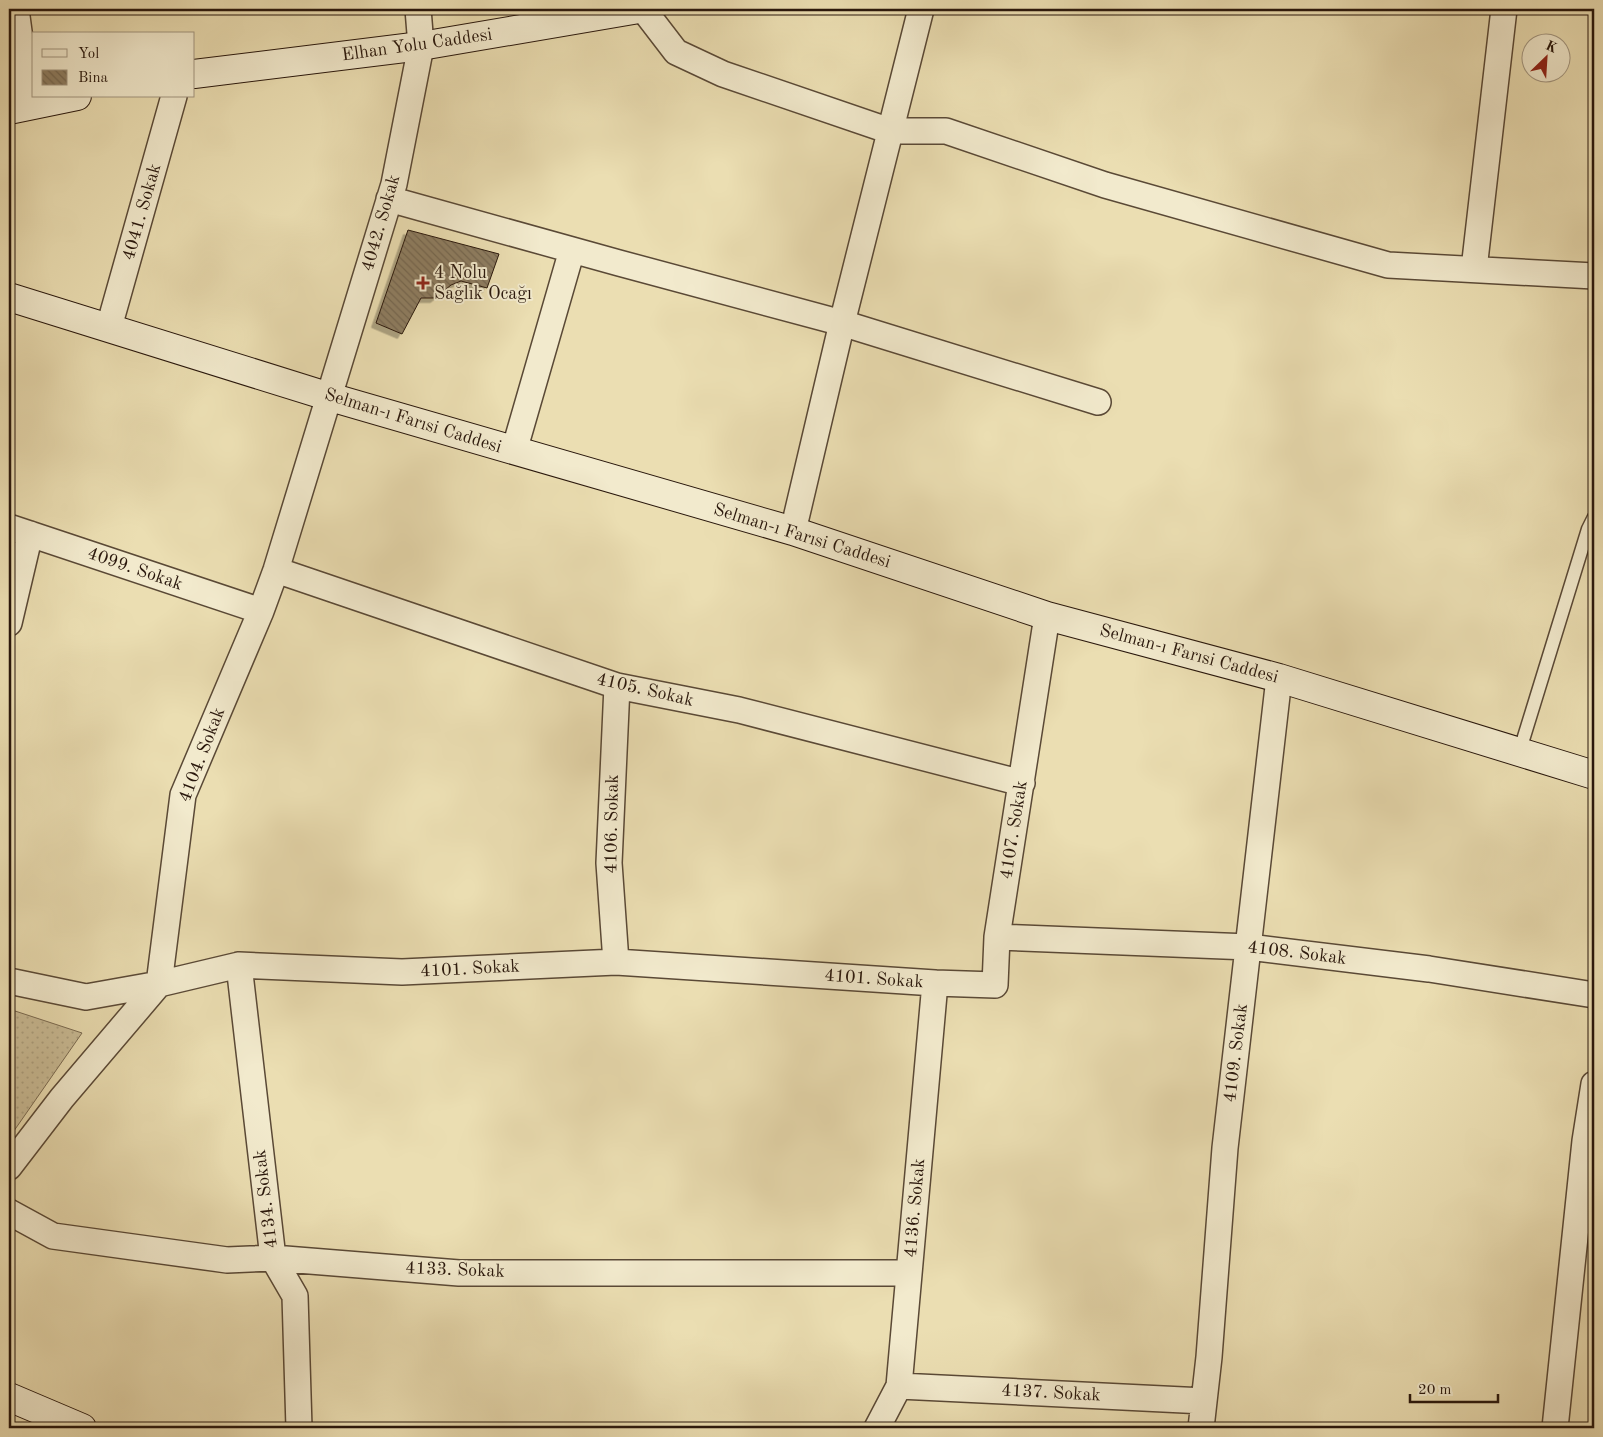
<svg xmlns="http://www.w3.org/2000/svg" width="1603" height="1437" viewBox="0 0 1603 1437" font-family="'Old Standard TT',serif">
  <defs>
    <pattern id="grass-dots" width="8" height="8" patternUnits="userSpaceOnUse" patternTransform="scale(1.25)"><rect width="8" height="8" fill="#cabc96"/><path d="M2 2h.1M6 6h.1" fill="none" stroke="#aea180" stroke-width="1.8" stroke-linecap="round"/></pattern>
    <pattern id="building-back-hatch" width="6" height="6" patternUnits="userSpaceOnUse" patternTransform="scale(1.25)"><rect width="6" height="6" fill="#8e7e62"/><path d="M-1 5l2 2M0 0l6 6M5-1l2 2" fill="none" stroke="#74664f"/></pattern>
    <filter id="shadow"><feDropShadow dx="-4.5" dy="4.5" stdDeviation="0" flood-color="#0004"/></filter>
  </defs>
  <rect width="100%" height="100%" fill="#ebdeb2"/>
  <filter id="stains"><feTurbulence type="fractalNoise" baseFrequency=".004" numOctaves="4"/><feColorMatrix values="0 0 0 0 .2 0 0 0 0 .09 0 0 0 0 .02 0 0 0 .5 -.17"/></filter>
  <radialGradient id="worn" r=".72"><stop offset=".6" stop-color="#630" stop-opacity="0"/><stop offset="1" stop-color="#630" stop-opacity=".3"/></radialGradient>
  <path fill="url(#grass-dots)" stroke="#7a6a51" d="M9,1009L82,1033L9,1138Z"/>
  <path fill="url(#building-back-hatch)" stroke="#29170c" filter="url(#shadow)" d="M408,230L499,254L487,288L461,281L451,285L435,298H421L402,334L376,323Z"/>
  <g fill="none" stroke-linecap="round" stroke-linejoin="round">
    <g stroke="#5a4936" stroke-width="15">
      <path id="lane" d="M1519,753L1588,529L1594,517"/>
    </g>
    <g stroke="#5a4936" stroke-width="28">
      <path id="street" d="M16,9L29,106
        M643,9L676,52L723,74L890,131H946L1105,185L1388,265L1594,276
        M389,199L619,263L842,323L1098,402
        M1474,269L1504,9
        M109,327L174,96
        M514,451L572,250
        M9,527L261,611
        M793,531L842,323L921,9
        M276,570L617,686L739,710L1022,783
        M9,623L30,534
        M997,937L1249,947L1429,969L1594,995
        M616,962L609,863L617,686
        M239,965L273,1258L295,1296L299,1428
        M9,981L86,997L159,984L239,965L402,972L616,962L935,983L995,985L997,937L1047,616
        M9,1167L62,1098L159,984L183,795L261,611L276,570L394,184L421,46L418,9
        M9,1212L53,1236L227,1260L273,1258L459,1273H909
        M899,1386L1204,1401
        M877,1428L899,1386L935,983
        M1201,1428L1209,1357L1225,1148L1279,678
        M1555,1428L1585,1141L1594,1084"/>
    </g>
    <g stroke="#29170c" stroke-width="30">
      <path id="secondary" d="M194,74L421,46L639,9
        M9,110L77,96
        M9,297L330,397L793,531L1047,616L1279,678L1594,775
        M9,1397L82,1428"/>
    </g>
    <use href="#lane" stroke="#f2eacd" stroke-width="12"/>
    <use href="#street" stroke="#f2eacd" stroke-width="25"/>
    <use href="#secondary" stroke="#f2eacd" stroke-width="28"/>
  </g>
  <path fill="#8f2418" stroke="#f2eacd" stroke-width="2" d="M420.5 275.5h5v5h5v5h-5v5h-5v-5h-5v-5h5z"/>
  <g text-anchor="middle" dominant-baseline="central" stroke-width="4" stroke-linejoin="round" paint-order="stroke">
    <g font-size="18" fill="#29170c" stroke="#f2eacd">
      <text transform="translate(417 45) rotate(-8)">Elhan Yolu Caddesi</text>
      <text transform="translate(142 212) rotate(-74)">4041. Sokak</text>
      <text transform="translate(381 223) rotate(-74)">4042. Sokak</text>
      <text transform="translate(413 421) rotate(17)">Selman-ı Farısi Caddesi</text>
      <text transform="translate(802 536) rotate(17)">Selman-ı Farısi Caddesi</text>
      <text transform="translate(135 569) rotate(19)">4099. Sokak</text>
      <text transform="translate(1189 654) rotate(15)">Selman-ı Farısi Caddesi</text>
      <text transform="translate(645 690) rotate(13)">4105. Sokak</text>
      <text transform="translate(202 755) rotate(-69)">4104. Sokak</text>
      <text transform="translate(612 824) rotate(-89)">4106. Sokak</text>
      <text transform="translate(1014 830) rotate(-81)">4107. Sokak</text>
      <text transform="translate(1297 953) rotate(7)">4108. Sokak</text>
      <text transform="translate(470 969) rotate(-3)">4101. Sokak</text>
      <text transform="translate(874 979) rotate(4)">4101. Sokak</text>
      <text transform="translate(1236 1053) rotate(-83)">4109. Sokak</text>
      <text transform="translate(266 1199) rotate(-97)">4134. Sokak</text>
      <text transform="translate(915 1208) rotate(-85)">4136. Sokak</text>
      <text transform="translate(455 1270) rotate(2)">4133. Sokak</text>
      <text transform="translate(1051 1393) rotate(3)">4137. Sokak</text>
    </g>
    <g font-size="18" fill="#29170c" stroke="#f2eacd" text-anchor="start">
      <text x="434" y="273">4 Nolu<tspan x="434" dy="21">Sağlık Ocağı</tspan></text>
    </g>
  </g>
  <rect width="1603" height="1437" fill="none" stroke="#ebdeb2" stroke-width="30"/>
  <rect x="10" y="10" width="1583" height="1417" fill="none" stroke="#29170c" stroke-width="2.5"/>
  <rect x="15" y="15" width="1573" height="1407" fill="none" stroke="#29170c"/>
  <rect x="32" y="32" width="162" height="65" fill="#f2eacd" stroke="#a29680"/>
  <rect x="42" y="49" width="25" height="8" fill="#f2eacd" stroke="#a29680"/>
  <text x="78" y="58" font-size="15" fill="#29170c">Yol</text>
  <rect x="42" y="70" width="25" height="15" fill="url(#building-back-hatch)" stroke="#a29680"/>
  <text x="78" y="82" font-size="15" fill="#29170c">Bina</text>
  <g transform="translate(1546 58) rotate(25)"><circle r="24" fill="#f2eacd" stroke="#a29680"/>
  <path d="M0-4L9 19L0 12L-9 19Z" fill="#8f2418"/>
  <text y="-8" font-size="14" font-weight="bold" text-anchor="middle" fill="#29170c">K</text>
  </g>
  <path d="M1410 1394v8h88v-8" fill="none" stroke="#29170c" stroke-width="2.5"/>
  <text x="1418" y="1394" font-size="15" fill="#29170c" stroke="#f2eacd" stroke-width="4" paint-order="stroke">20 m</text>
  <rect width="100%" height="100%" filter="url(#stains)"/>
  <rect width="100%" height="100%" fill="url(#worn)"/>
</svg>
